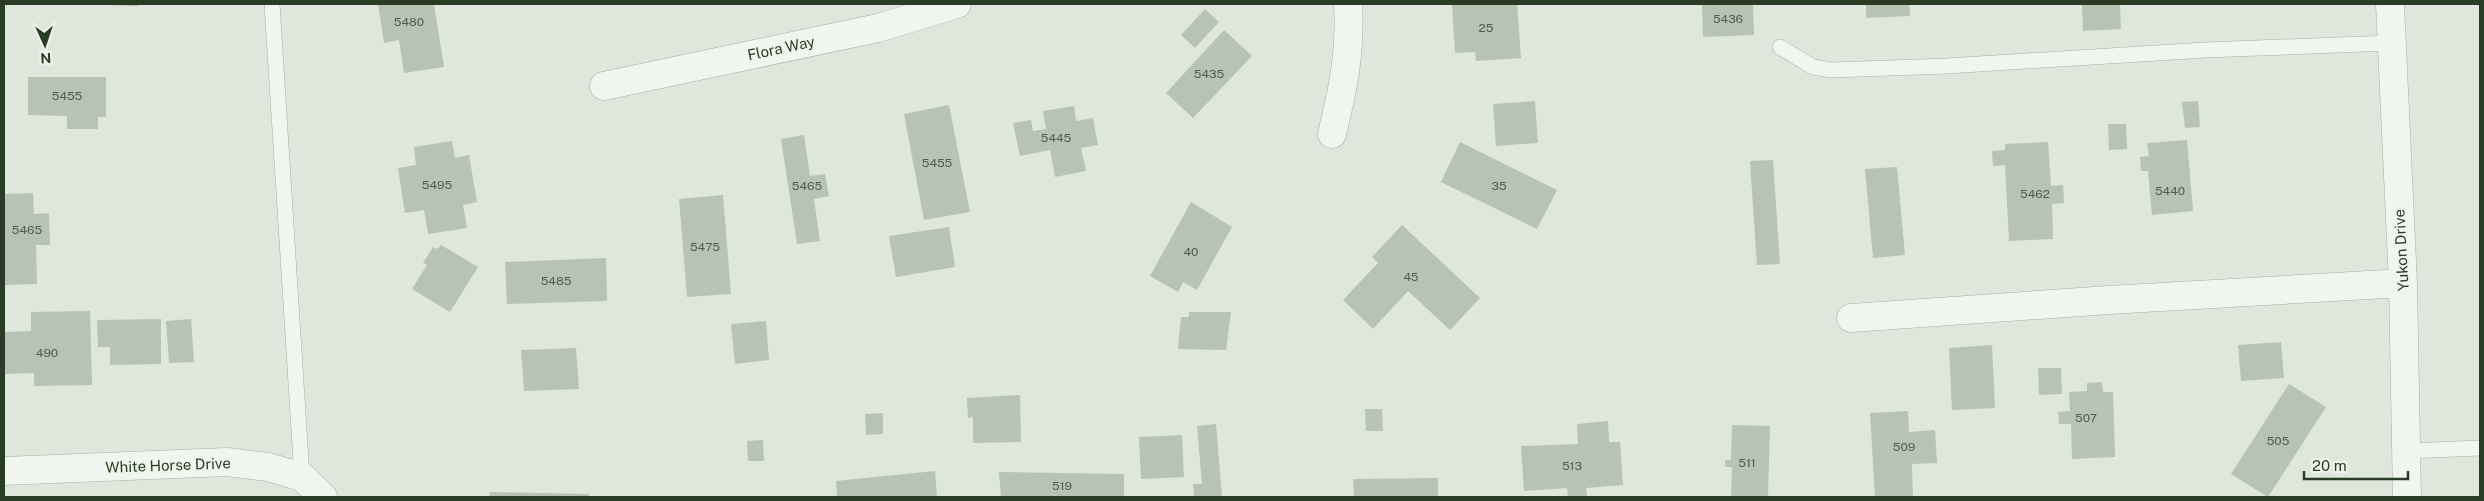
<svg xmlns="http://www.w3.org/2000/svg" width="2484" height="501" viewBox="0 0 2484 501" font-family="'Public Sans',sans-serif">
  <rect width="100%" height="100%" fill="#dfe6dc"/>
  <path fill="#b7c3b4" d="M107,4H138V6L107,5Z
    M378,4H434L444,67L404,73L399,40L384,43Z
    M1452,4H1517L1521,58L1476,61L1475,52L1455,53Z
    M1702,4H1753L1754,35L1703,37Z
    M1866,4H1909L1910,16L1866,18Z
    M2082,4H2120L2121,29L2083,31Z
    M1205,9L1219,22L1195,48L1181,35Z
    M1224,30L1252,56L1193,118L1166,93Z
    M28,77H106V117H98V129H67V116L28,115Z
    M1535,101L1538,143L1496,146L1493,104Z
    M2198,101L2200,127L2185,128L2182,102Z
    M949,105L970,212L924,220L904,114Z
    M1074,106L1076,121L1093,118L1098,145L1081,148L1086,171L1055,177L1050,150L1020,156L1013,123L1031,120L1033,131L1046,129L1043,111Z
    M2108,124H2126L2127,149L2109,150Z
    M804,135L810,176L825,174L829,196L814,199L820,241L797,244L781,139Z
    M2187,140L2193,211L2152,215L2148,171H2141L2140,157L2149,156L2147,143Z
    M452,141L455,158L469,155L477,202L463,205L467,228L428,234L424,210L405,213L398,168L416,165L414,147Z
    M1460,142L1557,190L1537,229L1441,182Z
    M2048,142L2051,186L2063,185L2064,203L2052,204L2053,239L2009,241L2005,165L1993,166L1992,151L2005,150V144Z
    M1773,160L1780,264L1757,265L1750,161Z
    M1897,167L1905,255L1873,258L1865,169Z
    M33,193L34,214L49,213L50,245H36L37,284L4,285V194Z
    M723,195L731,294L687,297L679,199Z
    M1191,202L1232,227L1197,290L1183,282L1178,292L1150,276Z
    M1402,225L1480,298L1450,330L1408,291L1373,329L1343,300L1378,263L1372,257Z
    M949,227L955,267L896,277L889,236Z
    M441,245L478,267L450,312L412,289L427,265L423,263L433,247L437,249Z
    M606,258L607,301L507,304L505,262Z
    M90,311L92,385L34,386V373L4,374V332L31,331V312Z
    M1189,312H1231L1226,350L1178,349L1181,317H1189Z
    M161,319V364L110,365V347H98L97,320Z
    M191,319L194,362L169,363L166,321Z
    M766,321L769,360L735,364L731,324Z
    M2281,342L2284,378L2241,381L2238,345Z
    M1992,345L1995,408L1952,410L1949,348Z
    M576,348L579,389L524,391L521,350Z
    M2038,368H2061L2062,394L2039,395Z
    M2102,382L2103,392H2113L2115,457L2072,459L2071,424H2059L2058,412L2070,411L2069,392L2087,391V383Z
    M2289,384L2326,407L2268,497L2231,474Z
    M1020,395L1021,442L973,443V417L968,418L967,398Z
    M1365,409H1382L1383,431H1366Z
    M1908,411L1909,432L1935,430L1937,463L1912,464L1913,497H1875L1870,413Z
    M883,413V434L866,435L865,414Z
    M1608,421L1609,442H1620L1623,485L1586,488L1587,497H1568L1567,488L1524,491L1521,446L1578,444L1577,424Z
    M1216,424L1222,497H1194L1193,484H1202L1197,426Z
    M1732,425L1770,426L1768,497H1731L1732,467H1725V460H1731Z
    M1182,435L1184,477L1141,479L1139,437Z
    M763,440L764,461H748L747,441Z
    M935,471L937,497H837L836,481Z
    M999,472L1124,474V497H1001Z
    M1438,478V497H1354L1353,479Z
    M490,492L589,494L588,497H489Z"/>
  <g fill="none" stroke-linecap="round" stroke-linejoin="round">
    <g stroke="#a5b0a2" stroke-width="16">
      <path id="service" d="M272,4L302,477
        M1780,47L1813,67L1831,70L1947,66L2205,50L2391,43
        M2407,451L2480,448"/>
    </g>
    <g stroke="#a5b0a2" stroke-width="29">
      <path id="minor" d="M2390,4L2403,283L2407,497
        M604,86L878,28L957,4
        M1332,134C1343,89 1351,51 1348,4
        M1851,318L2109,300L2403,283
        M4,471L227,462L268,467L302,477L323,497"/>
    </g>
    <use href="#service" stroke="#f0f5ef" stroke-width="15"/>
    <use href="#minor" stroke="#f0f5ef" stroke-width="28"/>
  </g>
  <g text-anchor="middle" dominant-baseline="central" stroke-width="4" stroke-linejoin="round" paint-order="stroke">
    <g font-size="12" fill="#4e5e4a">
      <text x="1728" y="19">5436</text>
      <text x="409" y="22">5480</text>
      <text x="1486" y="28">25</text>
      <text x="1209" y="74">5435</text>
      <text x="67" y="96">5455</text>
      <text x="1056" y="138">5445</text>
      <text x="937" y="163">5455</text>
      <text x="437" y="185">5495</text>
      <text x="807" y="186">5465</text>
      <text x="1499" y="186">35</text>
      <text x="2170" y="191">5440</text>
      <text x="2035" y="194">5462</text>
      <text x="27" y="230">5465</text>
      <text x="705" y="247">5475</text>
      <text x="1191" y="252">40</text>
      <text x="1411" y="277">45</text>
      <text x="556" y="281">5485</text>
      <text x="47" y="353">490</text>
      <text x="2086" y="418">507</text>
      <text x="2278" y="441">505</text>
      <text x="1904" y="447">509</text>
      <text x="1747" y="463">511</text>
      <text x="1572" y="466">513</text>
      <text x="1062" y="486">519</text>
    </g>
    <g font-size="15" fill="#2b3c26" stroke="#eef4eb">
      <text transform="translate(781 48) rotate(-12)">Flora Way</text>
      <text transform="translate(2401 250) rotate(-93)">Yukon Drive</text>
      <text transform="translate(168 465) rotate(-2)">White Horse Drive</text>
    </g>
  </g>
  <rect width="2484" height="501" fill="none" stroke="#2b3c26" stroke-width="10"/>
  <g transform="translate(45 45) rotate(177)" stroke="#eef4eb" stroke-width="4" paint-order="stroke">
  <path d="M0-4L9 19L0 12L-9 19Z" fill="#2b3c26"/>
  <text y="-8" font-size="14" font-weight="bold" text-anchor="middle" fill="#2b3c26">N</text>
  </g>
  <path d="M2304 471v8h104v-8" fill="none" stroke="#2b3c26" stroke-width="2.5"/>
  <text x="2312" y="471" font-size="15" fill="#2b3c26" stroke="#eef4eb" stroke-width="4" paint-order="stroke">20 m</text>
</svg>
